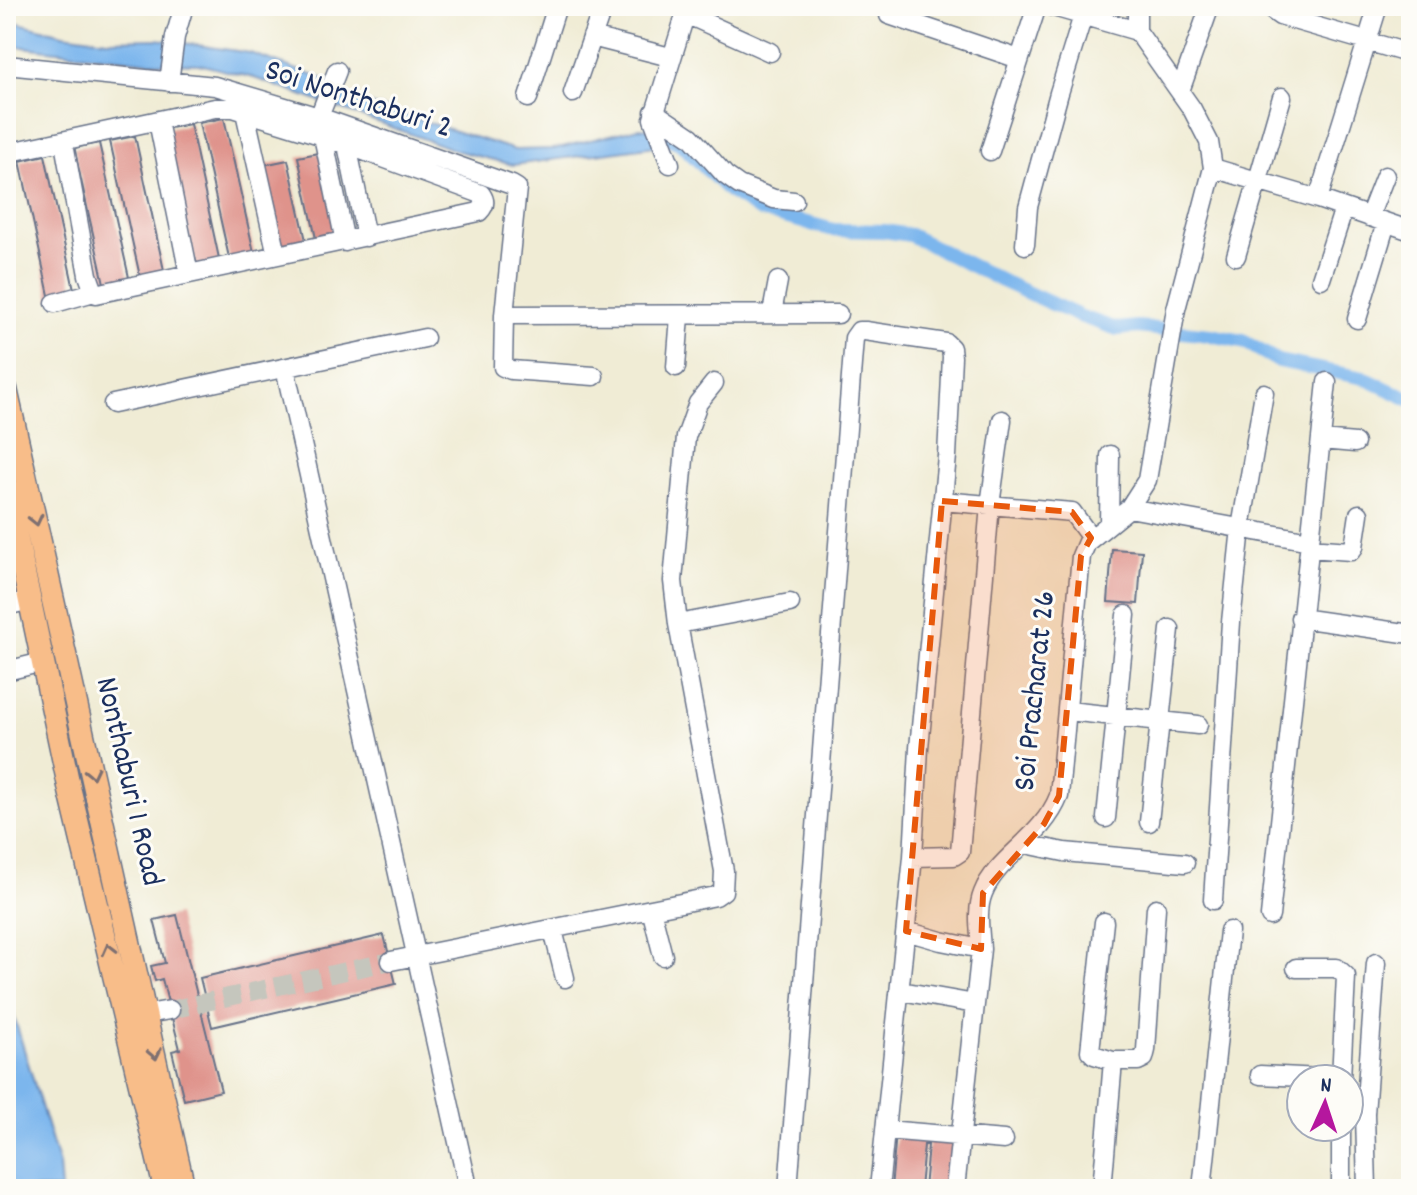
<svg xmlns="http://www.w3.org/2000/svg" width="1417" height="1195" viewBox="0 0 1417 1195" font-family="Dekko,sans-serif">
  <rect width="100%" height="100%" fill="#fdfcf7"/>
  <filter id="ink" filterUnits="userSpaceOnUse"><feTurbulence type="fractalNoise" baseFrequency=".0125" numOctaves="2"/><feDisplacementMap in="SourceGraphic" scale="16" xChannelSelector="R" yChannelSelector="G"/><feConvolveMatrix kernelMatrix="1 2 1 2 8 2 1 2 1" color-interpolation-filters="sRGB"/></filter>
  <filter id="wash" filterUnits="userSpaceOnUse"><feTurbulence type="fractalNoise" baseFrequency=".006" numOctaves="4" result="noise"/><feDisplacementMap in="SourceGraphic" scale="32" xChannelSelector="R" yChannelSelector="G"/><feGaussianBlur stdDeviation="1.8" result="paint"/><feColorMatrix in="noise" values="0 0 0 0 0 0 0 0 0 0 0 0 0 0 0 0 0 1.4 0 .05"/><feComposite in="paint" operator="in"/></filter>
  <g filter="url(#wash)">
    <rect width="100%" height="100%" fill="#f0ecd5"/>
    <path fill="#7cb6ed" stroke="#4c72a6" stroke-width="2" d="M6,20L63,34L107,40L157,39L250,53L332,82L348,97L515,150L554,149L639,128L651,129L656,146L513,165L458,151L254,78L199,64L160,63L6,45Z
      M6,990L59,1165L61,1189H6Z"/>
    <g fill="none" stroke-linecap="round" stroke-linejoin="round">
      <path stroke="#7cb6ed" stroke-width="14" d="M654,139L668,138L680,143L729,191L761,211L834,230L884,231L910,235L1006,283L1079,316L1117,329L1138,327L1210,335L1243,341L1278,361L1364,378L1411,400"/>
    </g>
    <g id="blocks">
      <path fill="#df938b" d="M224,118L255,257L230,262L199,123Z
        M190,124L220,263L196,268L165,129Z
        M135,136L165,275L141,281L110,141Z
        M99,143L130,282L105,288L74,148Z
        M323,152L341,238L317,243L298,157Z
        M45,155L75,294L50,300L20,161Z
        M288,160L307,245L282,251L263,165Z
        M1112,549L1142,551L1138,604L1108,602Z
        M177,915L221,1091L184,1100L172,1051L180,1049L162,979L155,981L151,966L165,963L154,920Z
        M384,935L396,984L212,1027L200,978Z
        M896,1133L959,1138L954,1189H924L928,1145H924L920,1189H891Z"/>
    </g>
  </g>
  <g filter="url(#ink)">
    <use href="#blocks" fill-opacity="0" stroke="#667188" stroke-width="2"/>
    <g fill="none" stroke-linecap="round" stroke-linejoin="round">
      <path stroke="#c5c6bd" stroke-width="18" stroke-dasharray="18 9" stroke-linecap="butt" d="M170,1010L391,961"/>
      <g stroke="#667188" stroke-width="21">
        <path id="minor" d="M888,6L889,15L1019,59
          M1050,6L1137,31
          M1273,6V11L1280,16L1411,54
          M686,14L770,52
          M592,37L670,57
          M6,65L215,86L319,117L512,185L517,188L504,315L503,367L511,370L594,376
          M169,82L175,37L184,6
          M1180,91L1210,6
          M573,93L603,6
          M528,98L557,6
          M245,112L277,255
          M654,112L691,137L725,175L739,185L774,199L794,201
          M319,117L337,71
          M158,121L189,274
          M323,136L345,242
          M64,143L88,275L94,292
          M347,145L366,237
          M990,151L1037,6
          M6,153L215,108H233L323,136L481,194C486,201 485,206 479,212L96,294L94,292L55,303
          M670,164L653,119L688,6
          M1213,168L1318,199L1411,231
          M1318,199L1378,6
          M1369,217L1385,176
          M1025,245L1028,207L1059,93L1086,6
          M1236,256L1282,97
          M1321,279L1344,208
          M772,313L778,281
          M504,315L838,314
          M1357,319L1386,223
          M676,367L680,316
          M285,368L466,1178
          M113,404L425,338
          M1321,440L1355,443
          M942,501L1072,512L1091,538
          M1129,508L1310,541
          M1109,524L1110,455
          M1309,548L1351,551L1354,547L1359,514
          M6,606L30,600
          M1300,618L1411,634
          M678,624L790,603
          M6,671L43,662
          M1068,711L1198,725
          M1106,818L1126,615
          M1149,822L1170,629
          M1026,844L1064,852L1185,863
          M913,857L954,856L960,852L990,505L1002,420
          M1213,900L1231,622L1241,528L1264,393
          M651,909L663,956
          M1270,916L1327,382
          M1104,922L1090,1051L1094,1055L1113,1061
          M553,930L565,978
          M906,931L941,941L981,949
          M391,961L716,896L723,891L724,871L678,624L673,581L686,437L698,403L714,383
          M1296,968H1337L1346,976L1341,1079
          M901,991L975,1004
          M147,1014L170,1010
          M1260,1075L1341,1079
          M886,1130L1004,1140
          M788,1189L854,338L859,331H865L946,343L951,348L952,357L947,456L919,748L913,857L879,1189
          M955,1189L981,949C980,931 976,910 983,893C997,857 1042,839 1059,796L1081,556L1087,542L1129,508L1147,480L1176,309L1213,168L1209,142L1192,109L1137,31V6
          M1102,1189L1113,1061H1138L1144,1058L1146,1050L1156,908
          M1202,1189L1229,931
          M1341,1189V1127
          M1367,1189L1365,1114L1376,963"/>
      </g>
      <g stroke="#667188" stroke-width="25">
        <path id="major" d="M6,389L184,1189
          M6,488L70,791L165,1189"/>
      </g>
      <use href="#minor" stroke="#fff" stroke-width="18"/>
      <use href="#major" stroke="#f8bd89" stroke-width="22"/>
    </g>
    <defs><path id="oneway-chevron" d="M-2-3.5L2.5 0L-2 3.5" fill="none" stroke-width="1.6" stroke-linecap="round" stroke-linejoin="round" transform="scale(2)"/></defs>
    <g stroke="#7e6f71">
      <use href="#oneway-chevron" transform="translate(36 520) rotate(77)"/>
      <use href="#oneway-chevron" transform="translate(92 773) rotate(77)"/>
      <use href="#oneway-chevron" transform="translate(109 949) rotate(-104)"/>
      <use href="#oneway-chevron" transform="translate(155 1054) rotate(78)"/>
    </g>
  </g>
  <path fill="#e8590c" fill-opacity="0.2" stroke="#e8590c" stroke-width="6" stroke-dasharray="16 10" stroke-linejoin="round" d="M942,501L1072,512L1091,538L1081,556L1059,796L1044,824L983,893L981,949L906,931Z"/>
  <g text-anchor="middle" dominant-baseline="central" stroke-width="6" stroke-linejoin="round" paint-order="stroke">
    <g font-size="32" fill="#1b2f5e" stroke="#fdfcf7">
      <text transform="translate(358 101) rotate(18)">Soi Nonthaburi 2</text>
      <text transform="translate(1037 691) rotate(-84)">Soi Pracharat 26</text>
      <text transform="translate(127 782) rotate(77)">Nonthaburi 1 Road</text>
    </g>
  </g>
  <rect width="1417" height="1195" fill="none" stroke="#fdfcf7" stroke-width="32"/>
  <g transform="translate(1325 1103) rotate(3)"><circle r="38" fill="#fdfcf7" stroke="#a3aaba" stroke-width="2"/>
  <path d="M0-6L14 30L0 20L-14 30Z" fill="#b5179e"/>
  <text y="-12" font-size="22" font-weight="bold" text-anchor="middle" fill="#1b2f5e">N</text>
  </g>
</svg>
